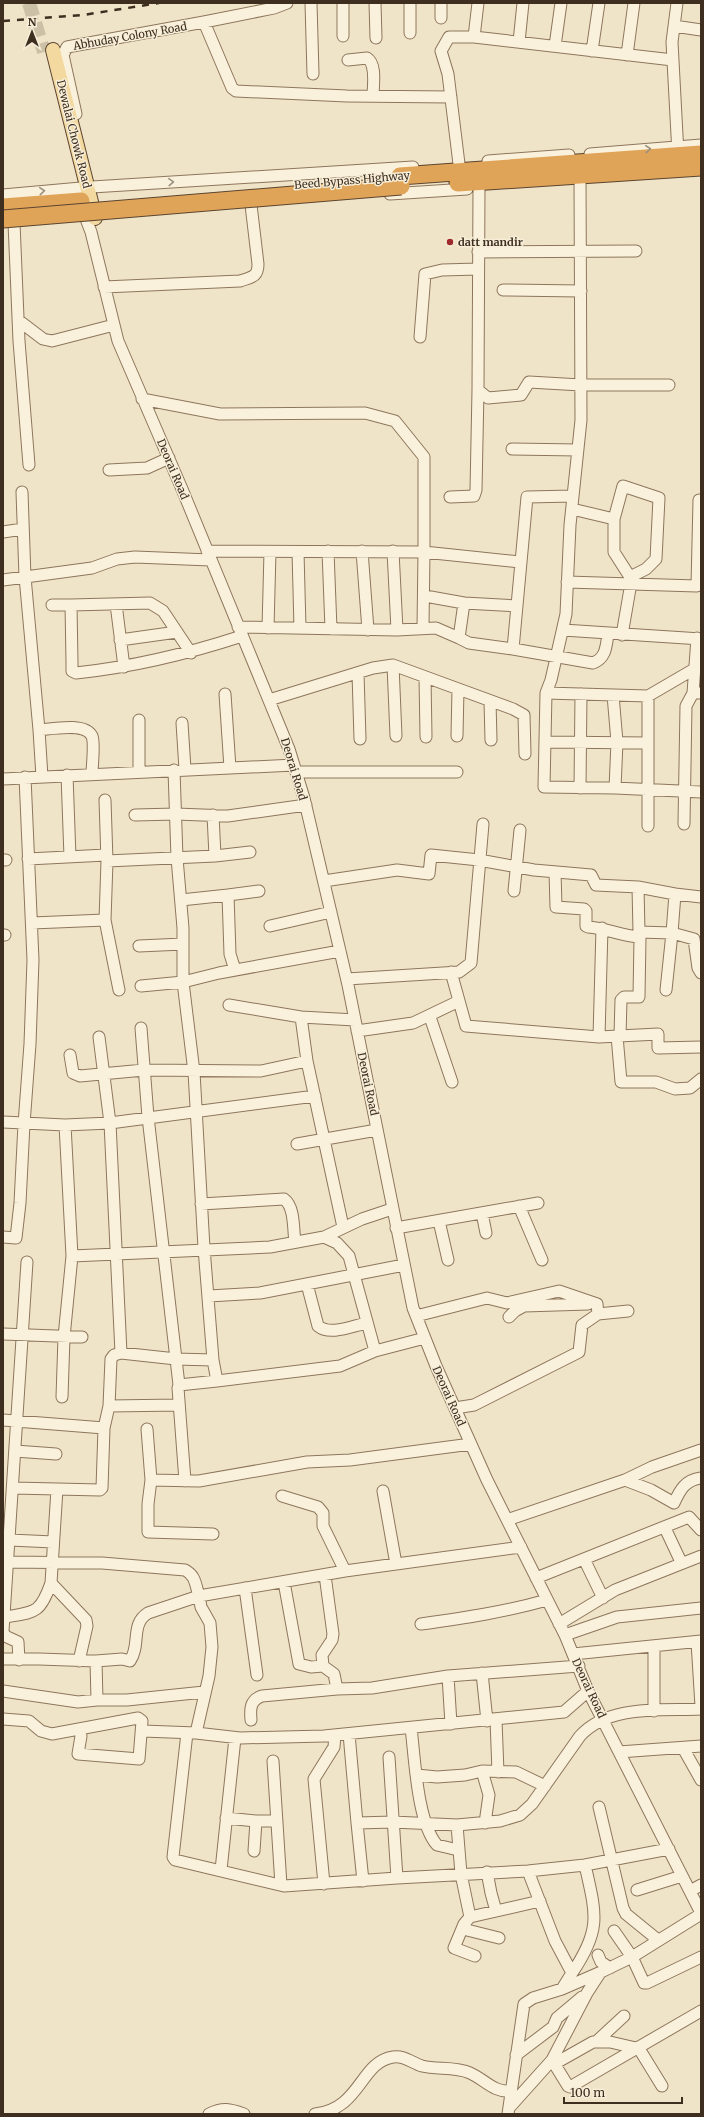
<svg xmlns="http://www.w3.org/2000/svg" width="704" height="2117" viewBox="0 0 704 2117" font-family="Merriweather,serif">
  <rect width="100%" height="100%" fill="#f0e4c8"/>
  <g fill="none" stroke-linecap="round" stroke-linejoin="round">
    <path stroke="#ccc0a6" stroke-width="14" stroke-dasharray="14 7" stroke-linecap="butt" d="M29,3L44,52"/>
    <g stroke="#8d765c" stroke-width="13">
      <path id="minor" d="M311,3L313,74
        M375,3L376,38
        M410,3V33
        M677,3L672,42L678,154
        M441,18V3
        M204,22L232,88L236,91L347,96L451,97
        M674,26L701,30
        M343,36V3
        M474,37L478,3
        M519,42L523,3
        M555,46L561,3
        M592,51L599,3
        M627,55L634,3
        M348,60L367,58C377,64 373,86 373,96
        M76,114L63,55L67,47L204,22L274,8L287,3
        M590,154L701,145
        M488,161L569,155
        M459,164L448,74L441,51L449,37H474L673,60
        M580,176L581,420L570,525L566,614L551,680L546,693L544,787L615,788
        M479,188L478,390L488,398L521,395L529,382L581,385H669
        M390,194L467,189
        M3,195L92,187L413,167
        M86,219L91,232L118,341L182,489L289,749L304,798L348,985L413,1308L436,1366L487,1480L565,1635L588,1691L701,1913
        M14,223L19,341L29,465
        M478,252L636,251
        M104,287L240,281C252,277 258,277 258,264L251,205
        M503,290L581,291
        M18,320L43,339L52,341L114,325
        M420,337L425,274L442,270L478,269
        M142,399L220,414L365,413L395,421L424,457V552L520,562
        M512,449L578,450
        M109,470L147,468L169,458
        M22,492L25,577L39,730C52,729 85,722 92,736C95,744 92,765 92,774
        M450,497L474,496L476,490L478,390
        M572,509L614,519V552L630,577L631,583L622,635
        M614,519L623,486L659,498L656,559L646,569L630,577
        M3,532L23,529
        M207,551L424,552L423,627
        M328,551L331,629
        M362,551L368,630
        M393,551L397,630
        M298,552L300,628
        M3,580L92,568L117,559L135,557L210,560
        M567,582L697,586L699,500
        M425,596L464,603
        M116,604L124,667
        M52,605H71
        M238,627L397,630L436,628L459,638L464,603L517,606
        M268,628L270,552
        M563,630L701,639
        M459,638L469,643L513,649L593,663C606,658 606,647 608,634
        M120,640L177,632
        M513,649L527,497L573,496
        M191,653L163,611L150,603L71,605L72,662V671L76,673C133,667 187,654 242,636
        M393,665L396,736
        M358,673L360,739
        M425,677L426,737
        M546,693L648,696L696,668
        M693,693L697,638
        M225,694L230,768
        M613,695L617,742L615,788L701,792
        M648,696V826
        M269,700L373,668L393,665L513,709L524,715L525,754
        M490,701L491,740
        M139,720V772
        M182,723L185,769
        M39,730L42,777
        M457,736L458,689
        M545,742L648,743
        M174,770L177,858L183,928V982L194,1072L204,1248L213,1360
        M296,772H457
        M67,775L70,857
        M3,779L294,765
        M580,788L581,694
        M105,800L107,861L105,920L119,990
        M135,815L176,814L228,816L306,805
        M684,824L686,706L693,693H701
        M215,856L250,852
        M28,859L106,855
        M3,860H6
        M107,861L215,856L213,815
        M555,872L556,907L584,909L586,911V926L588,927C606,928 621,936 640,937L639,997H624L621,1000L620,1036
        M324,881L397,870L429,874L431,855L479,860L534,870L591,875L596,885L638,887L675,894L672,933L639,932L640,937
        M638,887L639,932
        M514,891L520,830
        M675,894L701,897
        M228,895L259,891
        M181,900L228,895L230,954L235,970
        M32,923L105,920
        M270,926L331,912
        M3,935H5
        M139,946L183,944
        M451,972L466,1026L599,1037L658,1034V1048L701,1047
        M347,979L459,972L471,963L483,824
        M141,986L183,982L219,973L340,951
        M666,990L672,933L694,939L698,968L701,973
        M229,1005L301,1017
        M430,1017L452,1082
        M141,1028L148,1117L179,1385
        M357,1031L413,1023L459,1001
        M617,1036L621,1082H656L675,1089L690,1088L701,1079
        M99,1037L110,1123L121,1353
        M599,1037L602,928
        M70,1055L73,1073L80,1076L144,1070L261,1071L307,1061
        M3,1122L65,1125L110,1123L315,1096
        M65,1125L72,1256L270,1247L324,1237L337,1243L349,1256L375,1351
        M297,1144L377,1130
        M201,1204L284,1199C295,1207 293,1229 295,1242
        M519,1206L542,1260
        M482,1213L486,1233
        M439,1221L448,1260
        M343,1227L307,1061L301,1017L355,1020
        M396,1228L538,1203
        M3,1237L16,1238L20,1203L24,1124L30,1044L33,960L25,777
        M324,1237L362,1219L392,1209
        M307,1284L318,1326C330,1336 352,1326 367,1323
        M209,1296L260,1293L404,1265
        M416,1316L487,1298L507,1303L559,1291L597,1304L598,1314L628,1311
        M509,1317L515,1311L524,1306L588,1304
        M3,1334L82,1337
        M62,1397L64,1337L72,1256
        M109,1406L179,1405
        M455,1408L474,1405L579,1352L582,1325L598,1314
        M3,1420L104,1428L109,1406L111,1359L114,1355L121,1353L176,1359L213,1360L217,1381L340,1366L375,1351L425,1338
        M147,1429L151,1480L199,1481L307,1462L350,1460L471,1444
        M15,1451L56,1454
        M151,1480L148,1504V1532L213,1534
        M625,1480L651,1490L674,1503C680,1490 685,1480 701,1478
        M185,1481L178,1388L179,1385L217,1381
        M13,1488L57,1489L51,1583L86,1620L87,1626L79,1661
        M57,1489L100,1490L102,1488L104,1428
        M383,1491L396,1564
        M282,1496L318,1507L323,1513V1526L345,1571
        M507,1520L625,1480L652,1467L701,1450
        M665,1528L681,1562
        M10,1540L53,1542
        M584,1559L603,1598
        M8,1562L102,1563L185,1570C196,1576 195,1584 199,1596L345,1571L521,1547
        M536,1578L689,1517L701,1530
        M284,1582L299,1664L311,1667L323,1666L334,1674L337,1689L372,1688L448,1676L579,1666
        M245,1588L257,1675
        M5,1617C35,1612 40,1614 51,1583
        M421,1624C464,1618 505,1612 547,1600
        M559,1624L615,1590L701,1556
        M565,1635L617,1617L701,1608
        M697,1642L701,1706
        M654,1646V1711
        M573,1654L701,1641
        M3,1659H39L96,1661L97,1700
        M19,1660L18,1642L5,1636L3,1631L27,1262
        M96,1661L122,1659L130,1661C141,1645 130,1624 148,1613L199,1596L201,1607L210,1623L212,1647L209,1676L196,1733
        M323,1666L322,1655L332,1640L333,1634L325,1575
        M482,1673L487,1721
        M448,1676L451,1724
        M3,1691L78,1702L97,1700H127L204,1692
        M3,1719L29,1721L41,1731L52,1734L138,1718L142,1721L139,1759L78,1754L81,1736
        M251,1720C250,1709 250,1700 262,1696L337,1689
        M496,1720L498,1772
        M411,1728C415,1759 417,1822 437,1845L458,1850
        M143,1731L196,1733L240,1738L324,1736L564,1712L588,1691
        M187,1733L173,1857L175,1860L284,1886L397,1878
        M349,1734L357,1823L393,1822L457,1825L500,1821L520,1815L532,1804L580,1736C609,1704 662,1711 701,1709
        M683,1748L701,1780
        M619,1752L701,1746
        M389,1757L397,1878L528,1871L585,1865L669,1849
        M273,1761L281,1885
        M482,1771L489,1795L485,1823
        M417,1775L437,1777L465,1775L482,1771L516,1772L545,1786
        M599,1807L623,1908L626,1914L658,1940
        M226,1818L256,1821L254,1851
        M256,1821H277
        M357,1823L363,1881
        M457,1825L461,1874L470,1917
        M221,1870L235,1738
        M528,1871L555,1941L572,1973L562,1989
        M487,1872L491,1893L496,1911
        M324,1884L314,1779L334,1747L335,1735
        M637,1890L682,1876
        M690,1891L701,1885
        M464,1924L454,1948L475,1956
        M614,1931L632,1957L644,1983H647L701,1957
        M499,1938L467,1930L464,1924L470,1917L540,1901
        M598,1955L601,1962L610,1968
        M572,1973C602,1929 596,1914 585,1865
        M597,2041L624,2016
        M638,2047L662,2086
        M516,2055L553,2027L557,2018L582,1997
        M552,2060L568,2086L570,2087L701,2011
        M554,2064L593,2042H610L636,2048
        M509,2108L552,2060L587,1993L600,1973
        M209,2114C223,2107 230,2109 244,2114
        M315,2114C361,2109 360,2062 393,2057C404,2055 412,2063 422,2066C437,2070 455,2066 470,2073C484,2079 494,2093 511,2091
        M508,2114L524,2004L533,1998L562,1989L601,1972L632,1957L701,1914"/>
    </g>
    <g stroke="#5b4430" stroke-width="16">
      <path id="major" d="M53,50L95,218"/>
    </g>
    <g stroke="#5b4430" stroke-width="19">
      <path id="highway" d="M400,176L701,154
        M458,183L701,167
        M3,207L81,201"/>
    </g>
    <use href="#minor" stroke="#faf1dc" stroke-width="11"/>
    <use href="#major" stroke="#f3d9a0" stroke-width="14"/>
    <use href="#highway" stroke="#e0a458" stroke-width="17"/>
    <path stroke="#3d2e20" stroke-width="2.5" stroke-dasharray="7 7" stroke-linecap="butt" d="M3,21L83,15L159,3"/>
    <g stroke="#5b4430" stroke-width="19" stroke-linecap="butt">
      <path id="highway-bridge" d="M3,219L401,186"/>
    </g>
    <use href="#highway-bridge" stroke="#e0a458" stroke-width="17"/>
  </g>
  <defs><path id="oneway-chevron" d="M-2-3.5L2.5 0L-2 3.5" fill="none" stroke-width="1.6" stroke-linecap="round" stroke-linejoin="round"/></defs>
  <g stroke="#9c907e">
    <use href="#oneway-chevron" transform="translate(648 149) rotate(-5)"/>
    <use href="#oneway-chevron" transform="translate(171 182) rotate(-3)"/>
    <use href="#oneway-chevron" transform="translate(42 191) rotate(-5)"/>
  </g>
  <circle fill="#9e2a2b" stroke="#f7eed8" stroke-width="1.5" cx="450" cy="242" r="4"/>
  <g text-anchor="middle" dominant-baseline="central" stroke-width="3" stroke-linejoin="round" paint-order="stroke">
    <g font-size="11" fill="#3d2e20" stroke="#f7eed8">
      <text transform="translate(130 36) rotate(-10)">Abhuday Colony Road</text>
      <text transform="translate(74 134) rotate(76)">Dewalai Chowk Road</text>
      <text transform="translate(352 180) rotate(-5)">Beed Bypass Highway</text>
      <text transform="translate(173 469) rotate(67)">Deorai Road</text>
      <text transform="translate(294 769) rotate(73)">Deorai Road</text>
      <text transform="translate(368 1084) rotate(78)">Deorai Road</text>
      <text transform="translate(449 1396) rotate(66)">Deorai Road</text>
      <text transform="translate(589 1688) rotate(65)">Deorai Road</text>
    </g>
    <g font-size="11" font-weight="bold" fill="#3d2e20" stroke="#f7eed8" text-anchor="start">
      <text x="458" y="242">datt mandir</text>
    </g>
  </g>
  <rect width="704" height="2117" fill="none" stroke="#3d2e20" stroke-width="8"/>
  <g transform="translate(32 32)" stroke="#f7eed8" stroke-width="3" paint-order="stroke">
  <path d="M0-3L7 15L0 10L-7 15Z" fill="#3d2e20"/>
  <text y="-6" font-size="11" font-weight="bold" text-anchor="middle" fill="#3d2e20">N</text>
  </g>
  <path d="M564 2097v6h118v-6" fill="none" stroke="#3d2e20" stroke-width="2"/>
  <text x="570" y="2097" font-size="12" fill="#3d2e20" stroke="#f7eed8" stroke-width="3" paint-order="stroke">100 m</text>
</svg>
